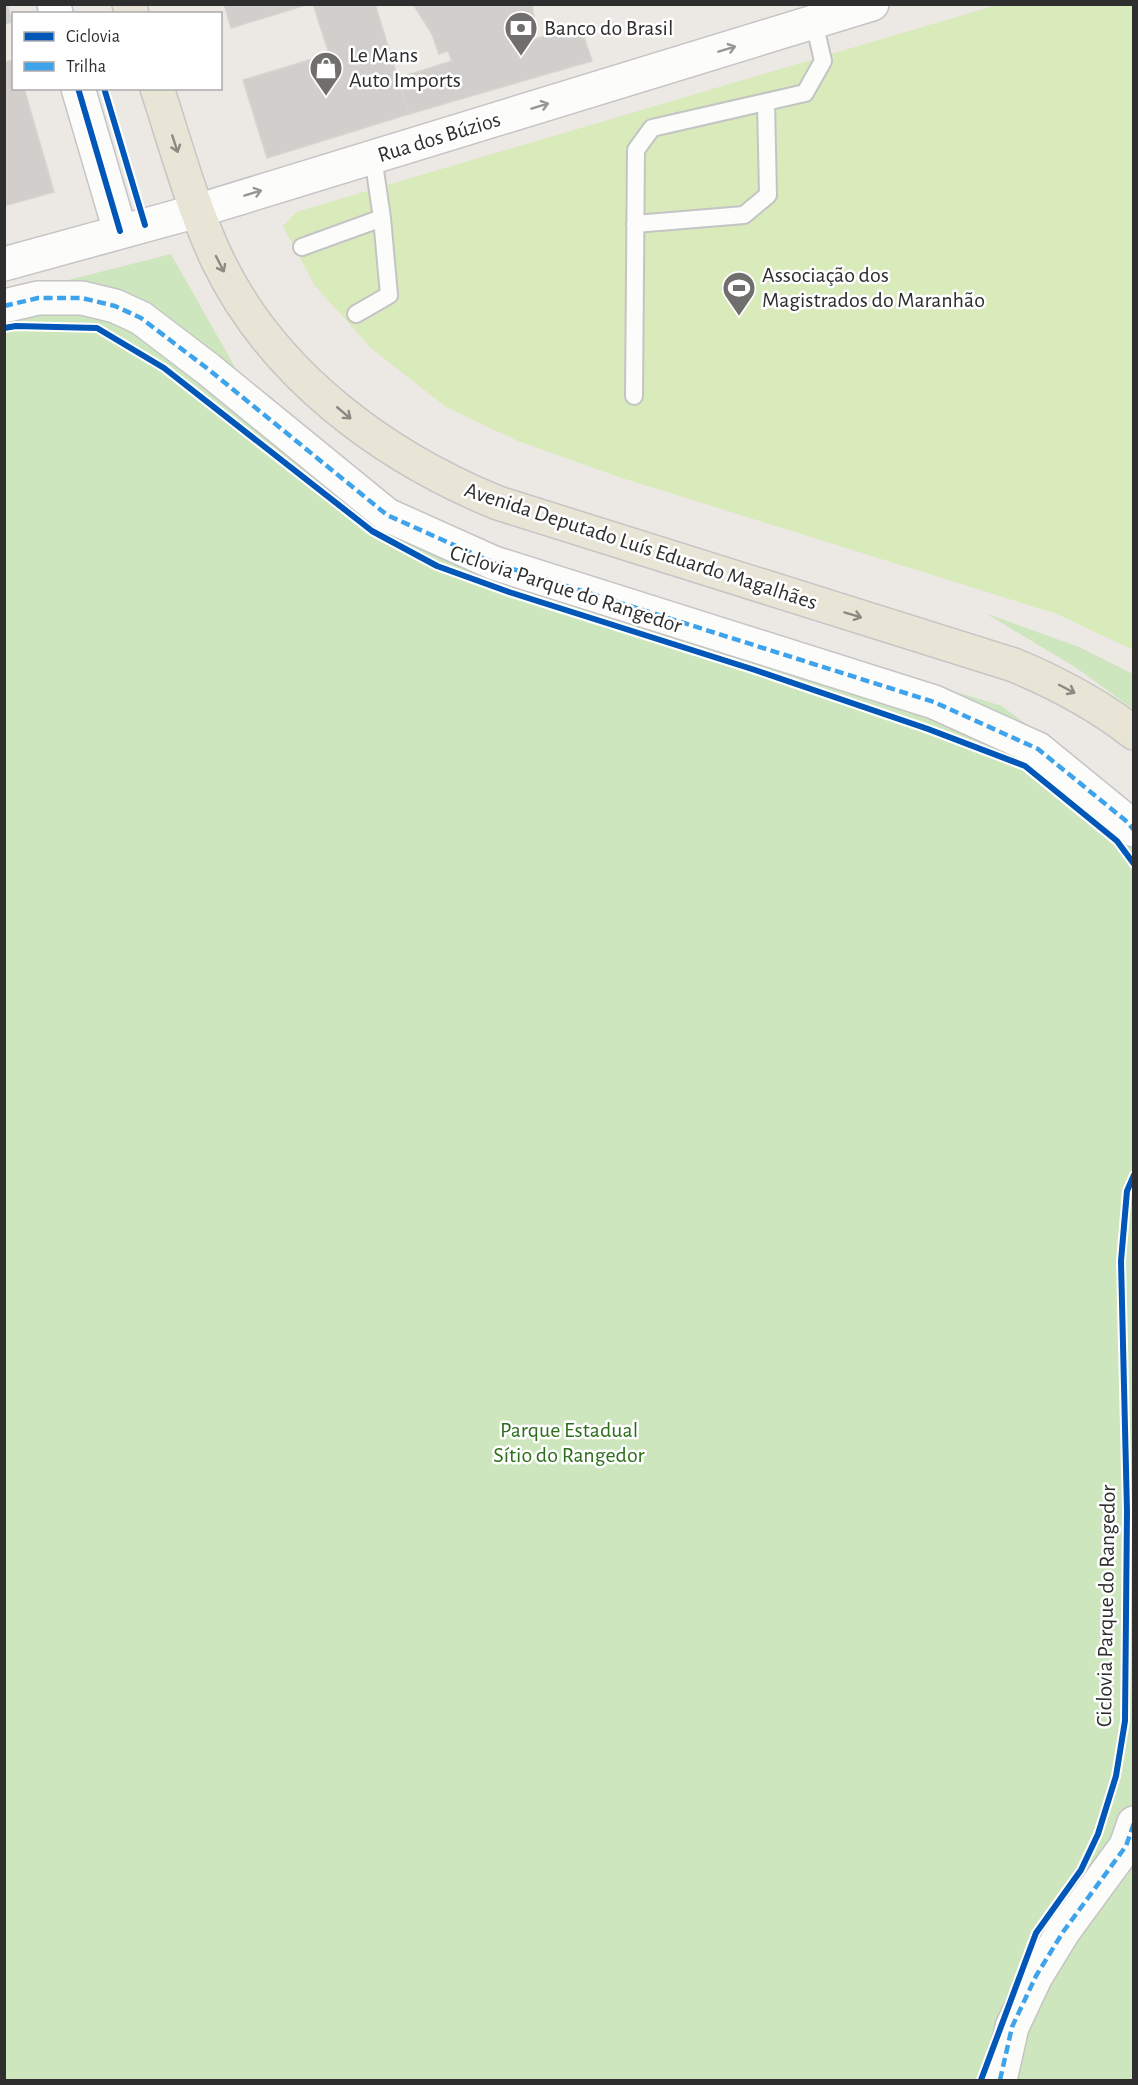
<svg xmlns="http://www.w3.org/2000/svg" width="1138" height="2085" viewBox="0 0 1138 2085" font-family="'Alegreya Sans',sans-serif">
  <rect width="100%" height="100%" fill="#ece8e4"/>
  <path fill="#cee6be" d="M171,254L245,385L387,506L457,538L1002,706L1133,804V2080H5V296Z
    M985,613L1079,647L1133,674V709L1075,667Z"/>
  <path fill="#d9eabb" d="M997,5H1133V650L1057,614L619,477L518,441L446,407L372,349L315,286L283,226L296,212Z"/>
  <path fill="#d1cecb" stroke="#d7d4d0" stroke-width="1.5" d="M4,4H7L12,22L4,24Z
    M224,4H309L231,28Z
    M313,4H375L409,114L267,158L243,80L329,54Z
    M413,4H532L535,23L518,28L523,43L580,25L592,61L409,114L398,78L452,61L448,51L439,54L432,34Z
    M14,60V88H24L54,192L4,206V62Z"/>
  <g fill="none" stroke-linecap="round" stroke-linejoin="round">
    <g stroke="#c5c4c5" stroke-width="20">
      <path id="lane" d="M635,224L744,215L768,195L766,102
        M302,247L382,218
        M356,314L389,295L382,218L373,157
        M634,396L636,150L652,128L805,93L823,61L814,22"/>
    </g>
    <g stroke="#c5c4c5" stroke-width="36">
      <path id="street" d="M54,4L56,14
        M78,88L120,231
        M4,306L38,298H82L115,306L141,318L208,369L387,515L494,563L934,702L1038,749L1125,820L1134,830
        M1000,2080L1012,2027L1036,1976L1063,1932L1126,1846L1134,1823"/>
    </g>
    <g stroke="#c5c4c5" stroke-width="36">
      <path id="secondary" d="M4,264L197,211L872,4"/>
    </g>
    <g stroke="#c6c5c4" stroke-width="36">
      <path id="primary" d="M129,4L132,14
        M157,88C176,146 192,206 218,261C273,375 383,456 498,503L1014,665C1057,683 1097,704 1134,733"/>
    </g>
    <use href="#lane" stroke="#fcfcfb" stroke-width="16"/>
    <use href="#street" stroke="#fcfcfb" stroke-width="33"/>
    <use href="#secondary" stroke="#fcfcfb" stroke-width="33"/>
    <use href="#primary" stroke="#e8e4d6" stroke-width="33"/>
    <path stroke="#3ea3eb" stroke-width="4.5" stroke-dasharray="9 4.5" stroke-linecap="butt" d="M4,306L38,298H82L115,306L141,318L208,369L387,515L494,563L934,702L1038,749L1125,820L1134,830
      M1000,2080L1012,2027L1036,1976L1063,1932L1126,1846L1134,1823"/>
    <g stroke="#fff" stroke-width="10">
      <path id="cycleway" d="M78,88L120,231
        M104,88L145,225
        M4,328L16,326L97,328L164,368L372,531L437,566L509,592L755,670L928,729L1025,766L1117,841L1134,864
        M981,2080L1036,1933L1081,1870L1098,1834L1116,1776L1125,1721L1127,1511L1121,1261L1127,1191L1134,1175"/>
    </g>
    <use href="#cycleway" stroke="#0057b8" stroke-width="6"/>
  </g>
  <defs><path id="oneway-shaft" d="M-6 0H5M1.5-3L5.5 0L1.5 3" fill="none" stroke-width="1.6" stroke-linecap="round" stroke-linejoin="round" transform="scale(1.5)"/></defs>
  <g stroke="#959594">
    <use href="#oneway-shaft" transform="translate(727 49) rotate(-17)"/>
    <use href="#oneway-shaft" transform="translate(540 106) rotate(-17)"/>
    <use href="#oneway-shaft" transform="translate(253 193) rotate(-17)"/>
  </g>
  <g stroke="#8b8982">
    <use href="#oneway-shaft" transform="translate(175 144) rotate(72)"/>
    <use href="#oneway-shaft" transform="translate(220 264) rotate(63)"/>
    <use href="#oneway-shaft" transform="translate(344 413) rotate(40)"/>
    <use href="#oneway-shaft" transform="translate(853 615) rotate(17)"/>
    <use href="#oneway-shaft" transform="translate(1067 689) rotate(28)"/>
  </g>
  <defs>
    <g id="bank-pin" transform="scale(1.725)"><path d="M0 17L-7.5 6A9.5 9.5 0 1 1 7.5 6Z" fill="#706f6e" stroke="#fff"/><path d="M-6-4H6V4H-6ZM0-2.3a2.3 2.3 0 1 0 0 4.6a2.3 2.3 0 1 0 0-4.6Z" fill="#fff"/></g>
    <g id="shop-pin" transform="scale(1.725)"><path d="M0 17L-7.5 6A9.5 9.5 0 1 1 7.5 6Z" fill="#706f6e" stroke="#fff"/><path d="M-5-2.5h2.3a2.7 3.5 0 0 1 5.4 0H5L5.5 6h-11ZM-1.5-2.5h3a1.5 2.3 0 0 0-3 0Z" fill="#fff"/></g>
    <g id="stadium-pin" transform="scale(1.725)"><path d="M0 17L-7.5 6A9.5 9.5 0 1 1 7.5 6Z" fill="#706f6e" stroke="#fff"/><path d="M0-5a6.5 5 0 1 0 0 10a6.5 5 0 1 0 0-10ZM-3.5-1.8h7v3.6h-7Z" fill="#fff"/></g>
  </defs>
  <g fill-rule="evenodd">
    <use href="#bank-pin" x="521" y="28"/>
    <use href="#shop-pin" x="326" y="68"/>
    <use href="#stadium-pin" x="739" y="288"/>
  </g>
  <g text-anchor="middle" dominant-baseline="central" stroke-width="5" stroke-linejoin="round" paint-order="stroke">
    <g font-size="22" fill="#2e2e2e" stroke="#fff" text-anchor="start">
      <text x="544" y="28">Banco do Brasil</text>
      <text x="349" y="55">Le Mans<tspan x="349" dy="25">Auto Imports</tspan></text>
      <text x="762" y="275">Associação dos<tspan x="762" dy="25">Magistrados do Maranhão</tspan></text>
    </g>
    <g font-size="22" fill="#2e2e2e" stroke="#fff">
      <text transform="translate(439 137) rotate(-17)">Rua dos Búzios</text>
      <text transform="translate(641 546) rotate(18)">Avenida Deputado Luís Eduardo Magalhães</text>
      <text transform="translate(566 589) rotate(18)">Ciclovia Parque do Rangedor</text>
      <text transform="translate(1106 1606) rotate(-89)">Ciclovia Parque do Rangedor</text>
    </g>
    <g font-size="22" fill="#2c6e1b" stroke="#fff">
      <text x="569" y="1430">Parque Estadual<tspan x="569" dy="25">Sítio do Rangedor</tspan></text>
    </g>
  </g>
  <rect width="1138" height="2085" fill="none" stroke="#2e2e2e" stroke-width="12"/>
  <rect x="12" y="12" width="210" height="78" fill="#ffffff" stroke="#ababab" stroke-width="1.5"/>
  <rect x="24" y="32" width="30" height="9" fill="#0057b8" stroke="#ababab" stroke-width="1.5"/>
  <text x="66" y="42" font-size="18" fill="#2e2e2e">Ciclovia</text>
  <rect x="24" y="62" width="30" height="9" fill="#3ea3eb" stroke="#ababab" stroke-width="1.5"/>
  <text x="66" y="72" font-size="18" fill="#2e2e2e">Trilha</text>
</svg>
